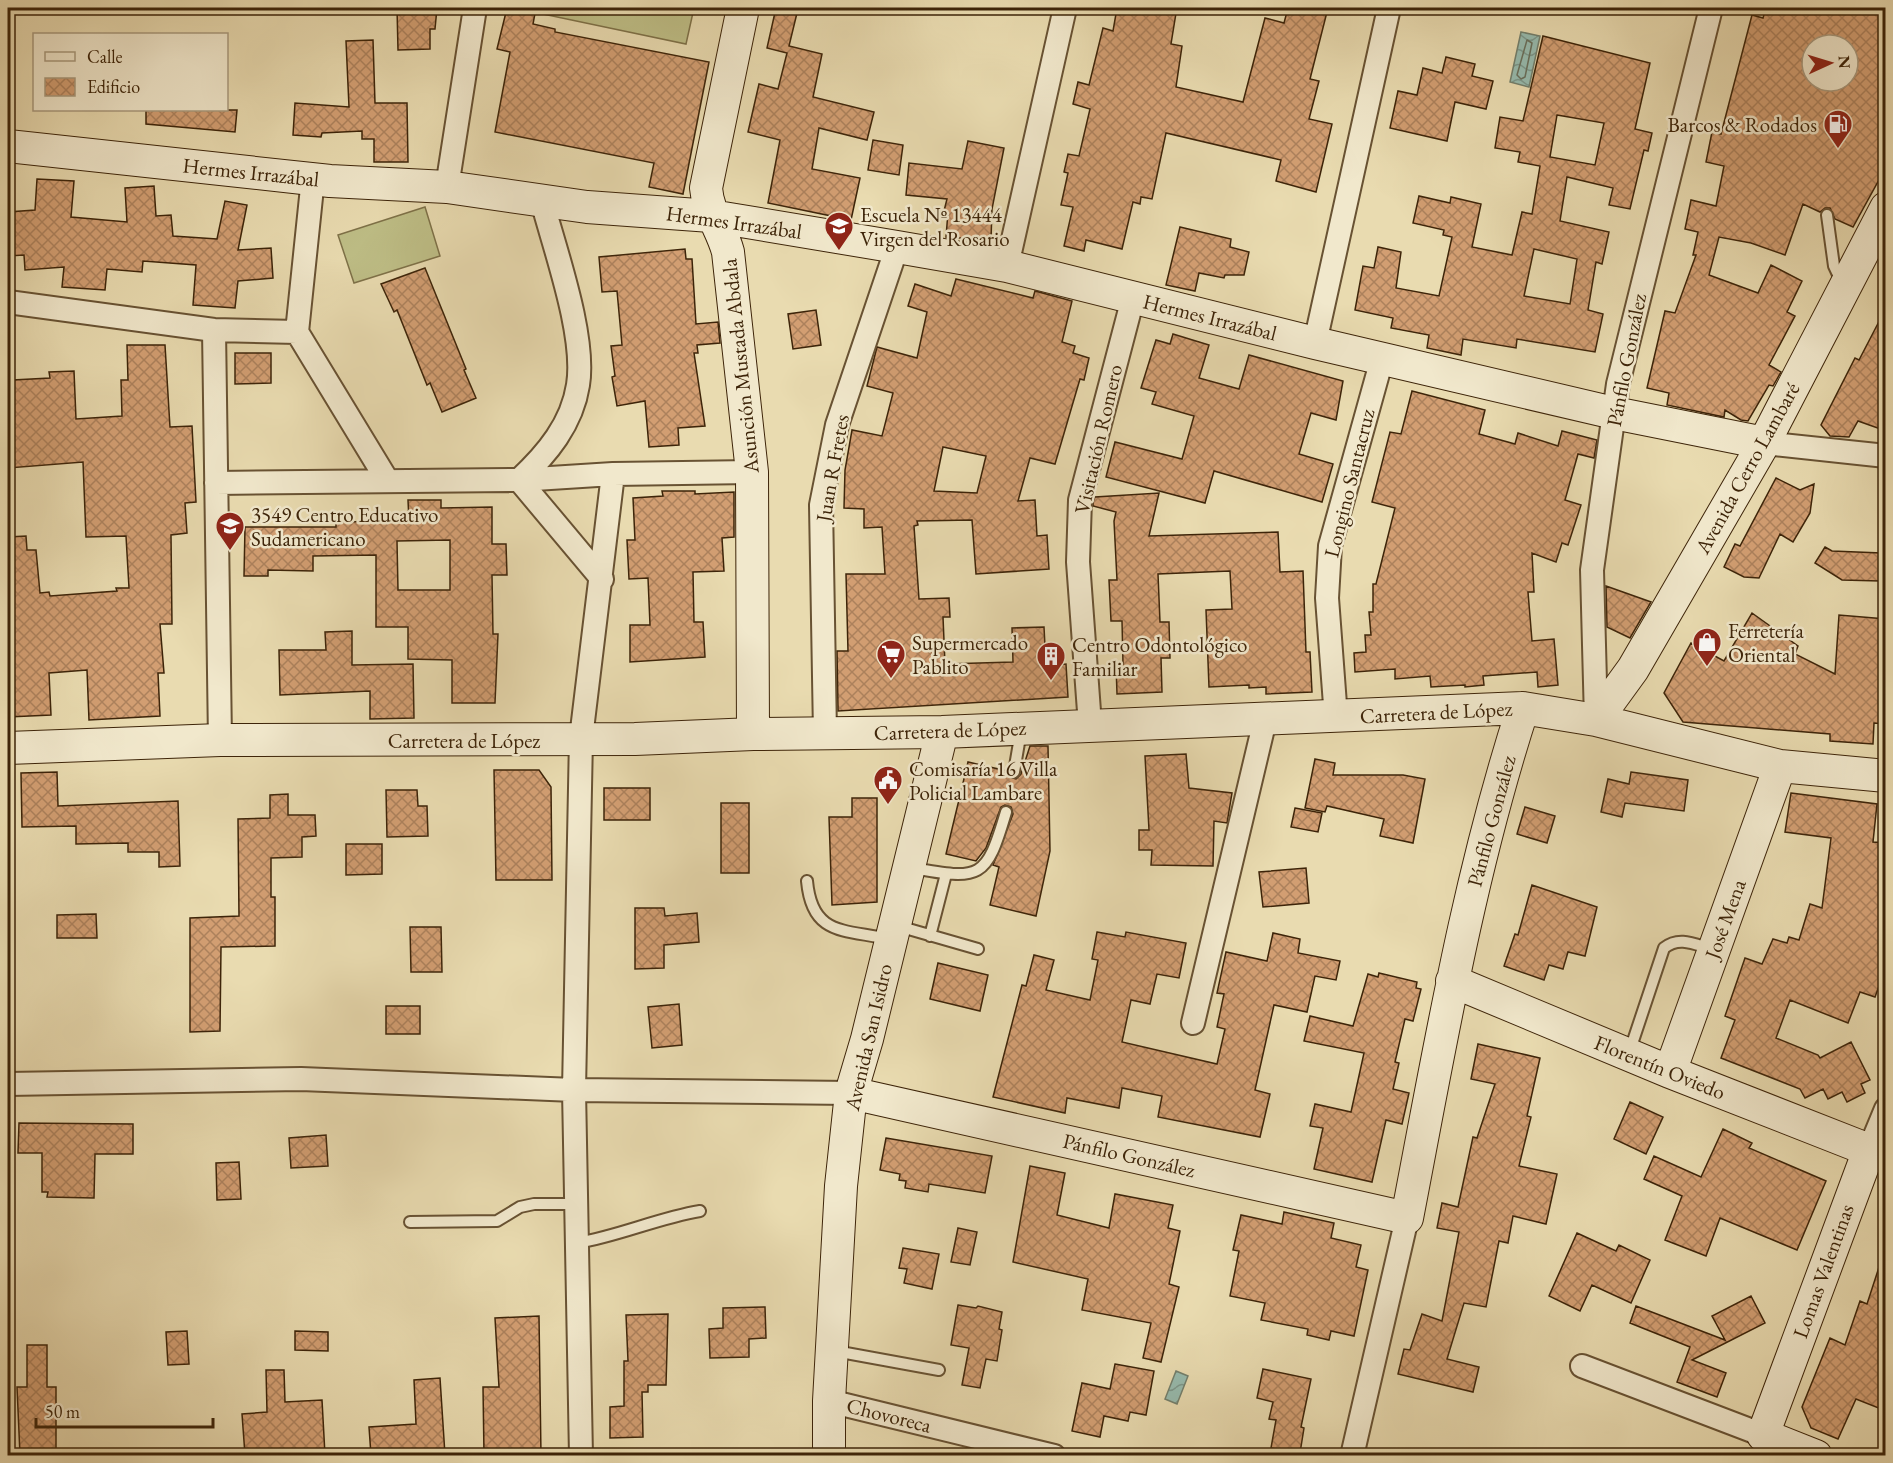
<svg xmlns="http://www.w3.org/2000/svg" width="1893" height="1463" viewBox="0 0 1893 1463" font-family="'EB Garamond',serif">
  <defs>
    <pattern id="water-waves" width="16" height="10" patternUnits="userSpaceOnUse" patternTransform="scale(1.5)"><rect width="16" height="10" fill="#97bbae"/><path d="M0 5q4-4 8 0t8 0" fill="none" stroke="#7c988c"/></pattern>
    <pattern id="building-cross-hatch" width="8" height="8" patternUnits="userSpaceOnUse" patternTransform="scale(1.5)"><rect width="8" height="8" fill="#d29e72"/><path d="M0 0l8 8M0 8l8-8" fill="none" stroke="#ac815c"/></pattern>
  </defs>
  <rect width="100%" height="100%" fill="#e9dbb0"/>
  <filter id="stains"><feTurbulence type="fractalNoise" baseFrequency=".00333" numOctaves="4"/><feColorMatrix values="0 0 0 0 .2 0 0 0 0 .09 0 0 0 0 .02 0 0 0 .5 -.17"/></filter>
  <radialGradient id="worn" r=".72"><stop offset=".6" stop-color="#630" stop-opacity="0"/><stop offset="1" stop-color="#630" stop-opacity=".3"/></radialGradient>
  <path fill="#bebe86" stroke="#7e7148" stroke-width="1.5" d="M540,8H694L686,44L538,13Z
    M425,207L440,256L354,283L338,235Z"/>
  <path fill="url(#water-waves)" stroke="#737f6c" stroke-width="1.5" d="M1521,32L1540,36L1529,87L1510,82Z
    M1176,1371L1188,1376L1177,1404L1165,1399Z"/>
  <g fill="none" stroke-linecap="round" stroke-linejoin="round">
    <path stroke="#6a705c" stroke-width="1.5" d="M1527,40L1532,43L1525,77L1521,79L1517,75Z"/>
  </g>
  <path fill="url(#building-cross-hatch)" stroke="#3d2409" stroke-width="1.5" fill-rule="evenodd" d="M397,8H437L435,29H430V49L398,50Z
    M507,8H536L533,24L555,29V32L709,62L683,194L649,187L654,163L495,132L510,52L497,49Z
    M776,8L797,13L789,46L822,54L813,97L874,112L867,140L819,128L812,169L860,178L851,220L768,203L780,140L748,132L759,84L778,89L787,53L767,48Z
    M1117,8H1144L1176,13L1171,44L1182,46L1176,87L1243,102L1265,18L1284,23L1288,8H1328L1310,79L1319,81L1309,119L1332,124L1316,192L1276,181L1281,160L1166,133L1152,199L1141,197L1140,204L1133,202L1122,249L1086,240L1084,251L1064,246L1073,207L1061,205L1068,173L1064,172L1068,154L1079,156L1090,109L1073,104L1078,82L1089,85L1103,28L1113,31Z
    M1766,8H1886V167L1853,227L1835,219L1830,208H1825L1820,212L1803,204L1785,255L1751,243L1719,237L1709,275L1758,293L1771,265L1802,281L1787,312L1795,316L1769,365L1781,372L1773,386L1769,385L1748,421L1741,420L1725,410L1724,417L1667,405L1669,393L1647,388L1665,311L1675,313L1696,255H1693L1698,232L1685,229L1691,200L1716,206L1724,166L1706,162L1712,132L1721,134L1752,15L1763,18ZM1812,45H1848V81H1812Z
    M1543,36L1650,63L1635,129L1652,133L1648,151L1644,150L1630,209L1609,205L1613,188L1567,177L1560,221L1609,232L1602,264L1596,262L1588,310L1603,314L1595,352L1517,339L1516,348L1463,339L1461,355L1427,348L1429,335L1391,328L1393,318L1355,310L1363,266L1374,268L1378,247L1401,252L1396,288L1439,296L1452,237L1443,235L1444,230L1413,223L1419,196L1450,203L1451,197L1481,204L1472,247L1512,255L1522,212L1532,214L1540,166L1518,162L1520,152L1495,148L1500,117L1523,121ZM1557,115L1604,123L1595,165L1550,157ZM1534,249L1577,259L1570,304L1524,296Z
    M373,40L375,103H407L408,162H374V139H362V131L322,133L321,137L293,135L295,103L349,107L346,41Z
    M1446,57L1475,64L1472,76L1493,81L1486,109L1455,102L1447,141L1390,128L1398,91L1417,95L1423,68L1442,73Z
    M146,110H237L235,132L146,124Z
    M873,140L903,145L899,175L868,170Z
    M968,141L1004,148L992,209L991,240L946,237L948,212L944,211L947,199L906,195L909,163L962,169Z
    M37,179L74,181L71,217L127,222L125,188L154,186L156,216L171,215L173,236L217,239L225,201L247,205L238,250L271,248L273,278L238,281L235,308L193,305L196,265L143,261L142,272L107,269L105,290L62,287L64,267L25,270L24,255L8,256V212L35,210Z
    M1180,227L1231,239L1230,247L1249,252L1244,275H1225L1224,278L1199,273L1195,291L1166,285Z
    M685,249L686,259H692L696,324L718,322L720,343L697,345L698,353H694L705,426L678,428L679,445L649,447L645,401L617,406L612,377L615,376L611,346L622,345L617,291L602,292L599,257Z
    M425,268L466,369L464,370L476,398L442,412L430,383L427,385L397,310L394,312L381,284Z
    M956,279L1033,298L1035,291L1072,301L1062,342L1075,346L1073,353L1089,358L1084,380L1080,379L1055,464L1030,458L1018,501L1035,500L1037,536L1047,535L1049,569L976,574L972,520L917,521L918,525L914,526L919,599L949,598L950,617H943L945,664L1013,662L1012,628L1044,627L1046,666L1066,664L1068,697L838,711L837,651H848L846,574H885L882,527L864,528V509L844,508L845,470L852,430L882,436L893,393L867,386L877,347L917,358L927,312L908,306L915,284L951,296ZM943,447L986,456L977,493L934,491Z
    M1886,308V431L1858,421L1849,437L1830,436L1821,425L1855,358L1859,360Z
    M816,310L821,345L793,349L788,314Z
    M1173,334L1209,345L1199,378L1239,389L1249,355L1343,381L1336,420L1311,413L1299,454L1333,464L1322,502L1214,471L1205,503L1106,477L1115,442L1182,459L1194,416L1152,404L1156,392L1141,388L1156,340L1170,344Z
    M127,345H165L170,427L192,426L196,502L185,503L187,533L171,535L172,624H160L164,673H158L160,716L89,720L87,670L49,673L51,715L8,717V537L26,536L27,550H36L40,593L49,592L50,596L117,591L116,588H129L126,536L86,537L83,462L8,468V397H14L13,380L50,378L49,372L74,371L76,419L122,416L121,380H128Z
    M235,353H271V383L235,384Z
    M1412,391L1485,410L1479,434L1515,444L1518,433L1558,446L1562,431L1597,440L1594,458L1578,454L1565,500L1581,505L1568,545L1562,543L1556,562L1532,553L1534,592H1528L1532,641L1554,639L1558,685L1538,687L1537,672L1483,676L1484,685L1465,687V685L1431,687L1430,676L1395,679V669L1355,672L1354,653L1366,652L1365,635H1371L1369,612H1373V584H1376L1395,508L1372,502L1390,432L1401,434Z
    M1776,478L1800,490L1814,484L1810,513L1793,542L1780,534L1759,578L1744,577L1724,567L1735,544L1740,546Z
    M662,491H695V494L734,492V537L722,538L724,571L693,572L694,622H703L705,657L630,662V625H650L648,578L629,579L627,540H635L633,498L663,496Z
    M1159,493L1149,536L1278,532L1280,572L1303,571L1306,652H1310L1312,692L1266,694V687L1249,688V685L1209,687L1206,610L1232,609L1230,571L1158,574L1160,622H1169L1170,658H1161L1162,692L1117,694L1116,665L1123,664L1122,621H1111L1109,580H1117L1114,521L1116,512L1093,506V502L1095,497Z
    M408,500H441V508L492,507V544H506L507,575H492L493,634H498L495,703H452V660L408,659V627H376V555L313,556V571L268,570V576H244L245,527H336V522L409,521ZM450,540V590H398L397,541Z
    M1825,547L1832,551L1881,553L1880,581L1842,580L1815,563Z
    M1606,586L1651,602L1630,638L1607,627Z
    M1752,613L1798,646L1795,654L1835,674L1839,615L1886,619V724L1874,723L1873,744L1830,741V734L1683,722L1664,693L1691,643L1724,661Z
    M352,631V665L413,664L414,718L370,719V691L280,695L279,650H326L325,632Z
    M1030,746H1048L1050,851L1036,916L990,905L999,867L993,865L1013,814L1011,807L1005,805L1001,807L986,848L976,861L946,854L968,762L1007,771L1009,777L1016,779L1021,774Z
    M1186,754L1189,788L1232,793L1227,823L1214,821L1213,866L1151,865L1152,850H1139V830H1149L1145,756Z
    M1315,759L1335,763L1333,775H1403L1425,779L1413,843L1380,836L1384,819L1327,806L1325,812L1305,808Z
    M494,770H539L551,787L552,880H496Z
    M57,772L58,806L178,801L180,866L159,867V852H128V843L76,844V826L22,827L21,773Z
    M1631,772L1688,780L1684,811L1625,803L1622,817L1601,812L1608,779L1629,784Z
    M604,788H650V820H604Z
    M386,790H417L418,806H427L428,836L387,837Z
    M1791,793L1877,804L1873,842L1886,843V967L1875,997L1860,992L1848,1023L1790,1000L1776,1038L1818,1055L1820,1058L1851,1042L1870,1080L1861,1084L1865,1093L1847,1102L1842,1092L1828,1099L1823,1089L1805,1098L1800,1089L1721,1058L1735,1020L1725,1016L1745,958L1762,964L1773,939L1787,943L1789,937L1799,940L1810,904L1822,908L1831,838L1785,832Z
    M288,794V815H315L316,836L302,837V857L271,858V897H275V946L221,947L220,1031L190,1032V918L239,916L238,819L270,818V795Z
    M852,798H877V902L832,905L829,817H852Z
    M721,803H749V873H721Z
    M1525,807L1555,816L1547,843L1517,834Z
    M1295,808L1322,813L1318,832L1291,827Z
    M346,844H382V874L346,875Z
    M1306,868L1309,903L1263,907L1259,872Z
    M1532,885L1597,907L1585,956L1568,952L1563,969L1549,965L1544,980L1504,966L1515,934L1518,935Z
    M635,908H664L665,916L697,913L699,942L664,945V968L635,969Z
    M96,914L97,938H57V915Z
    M410,927H441L442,972H411Z
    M1097,932L1125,937L1126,932L1186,943L1179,978L1157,974L1150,1004L1131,1000L1122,1042L1217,1064L1225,1029L1217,1027L1224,994L1217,993L1226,952L1267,961L1273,933L1300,939L1298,953L1340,961L1336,980L1315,976L1307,1012L1274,1005L1255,1090L1270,1094L1260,1137L1158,1117L1162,1096L1122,1088L1119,1108L1067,1098L1065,1113L993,1097L1022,985L1026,986L1034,955L1054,960L1046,990L1090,1000L1098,960L1092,959Z
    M938,963L988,975L980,1011L930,999Z
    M1379,973L1417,982L1416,988L1421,989L1413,1021L1405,1019L1395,1062L1399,1063L1393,1089L1409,1093L1402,1124L1386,1120L1372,1182L1314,1169L1323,1128L1310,1126L1315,1104L1351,1112L1364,1053L1304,1041L1310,1016L1353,1026L1368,974L1378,977Z
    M679,1004L682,1045L652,1048L648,1007Z
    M386,1006H420V1034H386Z
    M1478,1044L1540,1058L1527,1116L1531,1117L1519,1166L1557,1174L1546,1224L1513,1216L1508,1243L1499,1241L1486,1307L1464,1303L1447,1359L1479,1367L1473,1392L1398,1374L1404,1349L1410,1350L1422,1314L1442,1321L1459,1232L1437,1228L1442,1203L1458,1207L1473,1137L1477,1138L1495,1084L1471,1079Z
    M1630,1102L1663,1117L1646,1154L1614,1139Z
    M19,1123L133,1124V1154H95L94,1198L47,1197L48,1192H42V1153H18Z
    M1723,1129L1752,1143L1749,1148L1826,1181L1797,1250L1720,1218L1706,1256L1665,1240L1682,1196L1644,1179L1654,1156L1701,1177Z
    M326,1135L328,1166L291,1168L289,1138Z
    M886,1138L992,1156L985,1193L929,1184L928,1192L905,1188L906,1181L899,1180L900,1174L880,1170Z
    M239,1162L241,1199L217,1200L216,1163Z
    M1030,1166L1065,1173L1057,1215L1109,1228L1115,1194L1173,1205L1168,1228L1180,1231L1169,1284L1179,1287L1161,1362L1143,1358L1151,1323L1082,1310L1088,1279L1013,1262Z
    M1284,1212L1334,1223L1331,1238L1361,1245L1356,1267L1368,1270L1354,1336L1331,1331L1329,1340L1307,1335L1308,1329L1261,1320L1265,1303L1230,1296L1239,1251L1233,1250L1241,1215L1282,1224Z
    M958,1228L977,1232L970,1265L951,1262Z
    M1577,1233L1616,1251L1619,1245L1650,1260L1631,1303L1592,1285L1580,1311L1549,1296Z
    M903,1248L939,1254L932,1289L904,1283L907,1269L899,1268Z
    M1882,1258H1886V1411L1856,1399L1838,1439L1811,1428L1802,1407L1830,1338L1845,1345L1860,1301L1867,1304Z
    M1751,1296L1765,1323L1692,1360L1726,1373L1717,1397L1677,1382L1690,1347L1630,1323L1636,1306L1725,1340L1712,1316Z
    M958,1305L976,1308L978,1306L1002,1312L999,1329L1002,1330L997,1361L986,1359L980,1388L962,1385L969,1348L951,1345Z
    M765,1307L766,1338L749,1339V1357L710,1358L709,1329L723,1328V1308Z
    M668,1314L666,1385H648V1392H642L643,1437L610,1438V1407L624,1406V1361H628L626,1315Z
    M539,1316L541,1455H484L483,1387H499L495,1318Z
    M187,1331L189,1364L168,1365L166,1332Z
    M295,1331L328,1332V1351L295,1350Z
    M27,1345H47V1387H56V1455H20L17,1387H27Z
    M1115,1364L1154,1371L1146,1415L1130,1412L1128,1421L1104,1416L1100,1437L1072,1431L1082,1383L1110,1389Z
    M1263,1369L1311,1379L1301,1427L1304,1428L1300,1453L1271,1448L1276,1420L1269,1419L1273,1402L1257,1398Z
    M266,1370H284L285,1402L322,1400L325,1455H245L242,1414L267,1412Z
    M440,1378L445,1455H371L369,1427L416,1424L414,1380Z"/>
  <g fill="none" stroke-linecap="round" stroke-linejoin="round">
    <g stroke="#685233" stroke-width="14">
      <path id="lane" d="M1827,215L1834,266L1841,281
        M1014,772L1021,731
        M912,868C981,880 986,880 1006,812
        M807,881C812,936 844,929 888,939
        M898,926L978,949
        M930,936L946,874
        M1629,1053L1664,948C1679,936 1694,944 1711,949
        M410,1222L497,1221L520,1207L534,1204H576
        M577,1243C619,1236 658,1218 700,1211
        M835,1351L939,1370"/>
    </g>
    <g stroke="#685233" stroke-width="26">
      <path id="street" d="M313,178L297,332L387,480
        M447,187L475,8
        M542,201C555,250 586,336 578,385C572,424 547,454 519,480L602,579
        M1007,266L1065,8
        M8,302L214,330L297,332
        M214,330L220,740
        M1315,343L1389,8
        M1764,443L1886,456
        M216,483L519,480L613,474L752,472
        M1336,718L1327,598L1330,546L1382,359
        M1596,720L1592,570L1618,384L1711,8
        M1090,725L1078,562L1080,500L1133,298
        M825,733L821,505L837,425L897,247
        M1193,1023L1265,720
        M8,1084L301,1079L574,1090L851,1093
        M1869,1150L1886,1109
        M1582,1366L1763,1435
        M829,1401L1054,1456
        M581,1456L574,1090L581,738L613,474
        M1352,1456L1407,1218"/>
    </g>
    <g stroke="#3d2409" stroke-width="34">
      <path id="secondary" d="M743,8L706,188C708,213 722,229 728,252L752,472L753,734
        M8,146L330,181L447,187L587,207L711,216L897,247L1007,266L1315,343L1614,413L1764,443
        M1596,720L1633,669L1764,443L1886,208
        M8,748L220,740L635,739L753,734L942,732L1523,708L1596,720L1780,766L1886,776
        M1452,981L1670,1072L1869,1150L1763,1435L1816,1456
        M1670,1072L1780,766
        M851,1093L1407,1218C1440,1046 1469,874 1523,708
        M829,1456V1401L841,1186L851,1093L867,1039L942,732"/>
    </g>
    <use href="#lane" stroke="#f1e8cc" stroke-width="10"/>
    <use href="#street" stroke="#f1e8cc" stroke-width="22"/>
    <use href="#secondary" stroke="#f1e8cc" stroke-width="32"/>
  </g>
  <defs>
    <g id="fuel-pin" transform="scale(1.5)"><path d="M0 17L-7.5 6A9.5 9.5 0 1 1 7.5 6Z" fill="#8f2418" stroke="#f1e8cc"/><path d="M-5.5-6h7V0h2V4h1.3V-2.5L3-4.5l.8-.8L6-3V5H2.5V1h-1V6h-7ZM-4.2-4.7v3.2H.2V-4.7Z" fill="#fff"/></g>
    <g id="school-pin" transform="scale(1.5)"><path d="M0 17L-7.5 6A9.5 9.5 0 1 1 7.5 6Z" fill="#8f2418" stroke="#f1e8cc"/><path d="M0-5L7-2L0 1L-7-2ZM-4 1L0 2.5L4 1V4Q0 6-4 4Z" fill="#fff"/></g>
    <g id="shop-pin" transform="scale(1.5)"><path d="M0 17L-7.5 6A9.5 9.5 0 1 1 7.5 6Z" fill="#8f2418" stroke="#f1e8cc"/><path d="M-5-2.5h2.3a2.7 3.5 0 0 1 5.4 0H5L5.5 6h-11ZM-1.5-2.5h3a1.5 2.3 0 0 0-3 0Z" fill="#fff"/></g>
    <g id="supermarket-pin" transform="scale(1.5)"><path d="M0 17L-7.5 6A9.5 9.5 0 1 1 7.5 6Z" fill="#8f2418" stroke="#f1e8cc"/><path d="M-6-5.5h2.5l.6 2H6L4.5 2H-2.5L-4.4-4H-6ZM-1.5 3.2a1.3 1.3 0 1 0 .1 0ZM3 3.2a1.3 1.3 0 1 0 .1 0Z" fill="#fff"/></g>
    <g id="building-pin" transform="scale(1.5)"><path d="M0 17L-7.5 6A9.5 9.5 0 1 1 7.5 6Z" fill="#8f2418" stroke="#f1e8cc"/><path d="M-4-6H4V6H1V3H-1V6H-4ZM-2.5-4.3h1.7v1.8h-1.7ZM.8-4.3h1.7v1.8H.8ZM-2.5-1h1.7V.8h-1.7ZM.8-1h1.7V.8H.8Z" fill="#fff"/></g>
    <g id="civic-pin" transform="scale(1.5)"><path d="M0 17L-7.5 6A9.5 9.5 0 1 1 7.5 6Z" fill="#8f2418" stroke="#f1e8cc"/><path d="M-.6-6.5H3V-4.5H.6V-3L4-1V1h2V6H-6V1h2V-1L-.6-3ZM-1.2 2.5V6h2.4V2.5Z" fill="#fff"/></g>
  </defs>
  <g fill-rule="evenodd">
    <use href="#fuel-pin" x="1838" y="124"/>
    <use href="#school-pin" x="839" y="226"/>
    <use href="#school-pin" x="230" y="526"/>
    <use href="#shop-pin" x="1707" y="642"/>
    <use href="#supermarket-pin" x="891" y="654"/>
    <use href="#building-pin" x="1051" y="656"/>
    <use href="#civic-pin" x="888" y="780"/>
  </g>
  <g text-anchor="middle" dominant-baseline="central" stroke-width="5" stroke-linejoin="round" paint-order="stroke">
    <g font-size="21" fill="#3d2409" stroke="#f1e8cc" text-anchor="start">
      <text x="1817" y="124" text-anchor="end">Barcos &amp; Rodados</text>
      <text x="860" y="214">Escuela Nº 13444<tspan x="860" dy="24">Virgen del Rosario</tspan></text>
      <text x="251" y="514">3549 Centro Educativo<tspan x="251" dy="24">Sudamericano</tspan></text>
      <text x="1728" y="630">Ferretería<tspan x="1728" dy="24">Oriental</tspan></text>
      <text x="912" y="642">Supermercado<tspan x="912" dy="24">Pablito</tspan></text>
      <text x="1072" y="644">Centro Odontológico<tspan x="1072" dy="24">Familiar</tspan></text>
      <text x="909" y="768">Comisaría 16 Villa<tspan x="909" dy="24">Policial Lambare</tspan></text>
    </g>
    <g font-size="21" fill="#3d2409" stroke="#f1e8cc">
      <text transform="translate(251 172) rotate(6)">Hermes Irrazábal</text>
      <text transform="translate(734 222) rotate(8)">Hermes Irrazábal</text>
      <text transform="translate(1210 317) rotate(14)">Hermes Irrazábal</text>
      <text transform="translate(1626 360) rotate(-79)">Pánfilo González</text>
      <text transform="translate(740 366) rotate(-96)">Asunción Mustada Abdala</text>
      <text transform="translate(1098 439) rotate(-77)">Visitación Romero</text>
      <text transform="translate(832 468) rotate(-80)">Juan R Fretes</text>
      <text transform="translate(1747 468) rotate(-61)">Avenida Cerro Lambaré</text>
      <text transform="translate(1349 483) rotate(-76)">Longino Santacruz</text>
      <text transform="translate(1436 712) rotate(-3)">Carretera de López</text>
      <text transform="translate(950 730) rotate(-2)">Carretera de López</text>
      <text x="464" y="740">Carretera de López</text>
      <text transform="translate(1491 821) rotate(-75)">Pánfilo González</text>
      <text transform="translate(1725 919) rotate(-70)">José Mena</text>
      <text transform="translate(868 1037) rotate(-77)">Avenida San Isidro</text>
      <text transform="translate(1660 1067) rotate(22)">Florentín Oviedo</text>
      <text transform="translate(1129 1155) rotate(13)">Pánfilo González</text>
      <text transform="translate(1823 1271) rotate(-70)">Lomas Valentinas</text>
      <text transform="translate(889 1415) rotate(14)">Chovoreca</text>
    </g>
  </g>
  <rect width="1893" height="1463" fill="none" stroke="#e9dbb0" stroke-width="30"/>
  <rect x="9" y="9" width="1875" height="1445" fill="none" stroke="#3d2409" stroke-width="3"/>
  <rect x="15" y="15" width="1863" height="1433" fill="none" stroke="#3d2409" stroke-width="1.5"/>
  <rect x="33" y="33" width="195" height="78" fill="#f1e8cc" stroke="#a99a7e" stroke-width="1.5"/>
  <rect x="45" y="52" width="30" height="9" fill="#f1e8cc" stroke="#a99a7e" stroke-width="1.5"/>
  <text x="87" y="63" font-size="18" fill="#3d2409">Calle</text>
  <rect x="45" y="78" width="30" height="18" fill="url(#building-cross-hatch)" stroke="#a99a7e" stroke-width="1.5"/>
  <text x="87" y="93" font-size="18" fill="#3d2409">Edificio</text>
  <g transform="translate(1830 63) rotate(86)"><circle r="28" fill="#f1e8cc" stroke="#a99a7e" stroke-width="1.5"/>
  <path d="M0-4.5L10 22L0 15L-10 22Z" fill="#8f2418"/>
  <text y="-9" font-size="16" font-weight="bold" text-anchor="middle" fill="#3d2409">N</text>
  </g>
  <path d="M36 1418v9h177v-9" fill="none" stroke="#3d2409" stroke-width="3"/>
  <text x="45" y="1418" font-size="18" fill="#3d2409" stroke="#f1e8cc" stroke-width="4.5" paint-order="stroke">50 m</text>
  <rect width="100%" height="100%" filter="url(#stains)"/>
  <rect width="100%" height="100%" fill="url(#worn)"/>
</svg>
